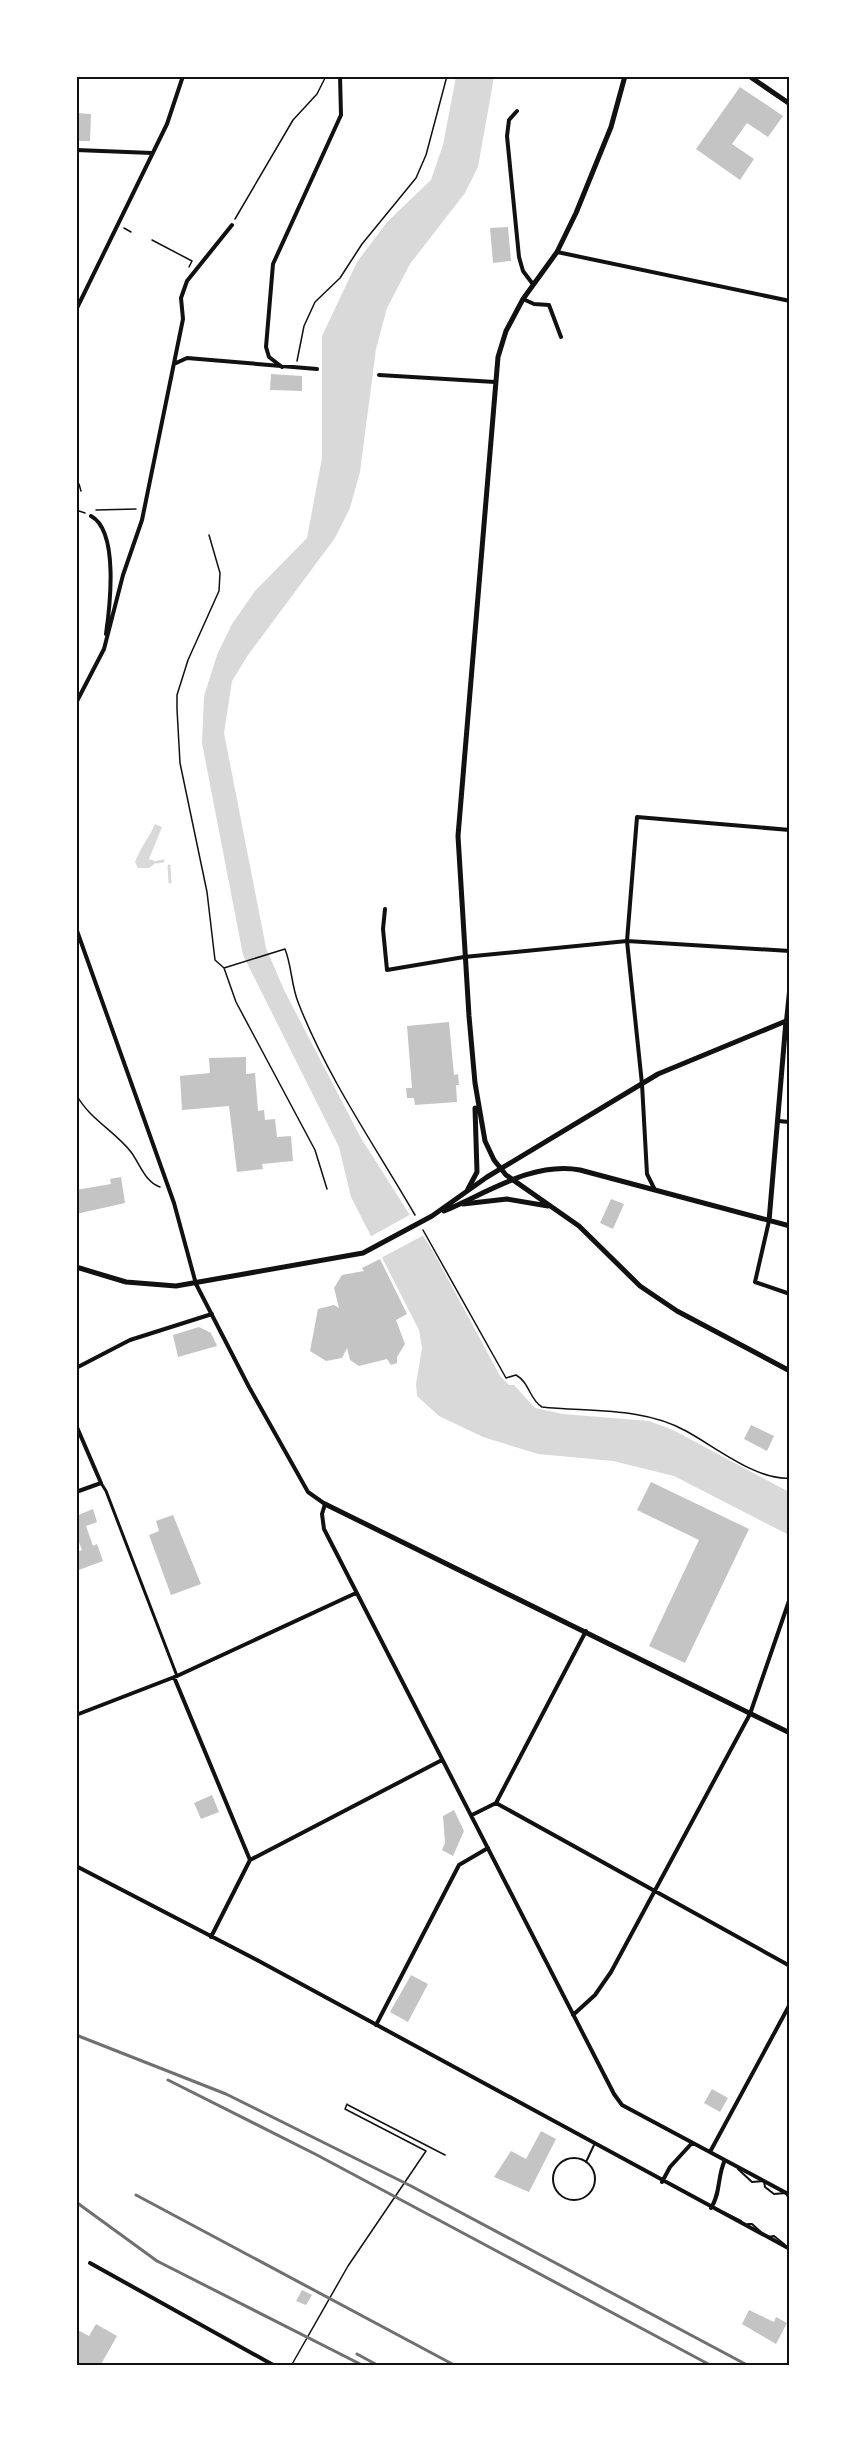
<svg xmlns="http://www.w3.org/2000/svg" width="866" height="2442" viewBox="0 0 866 2442" font-family="'Source Sans 3',sans-serif">
  <rect width="100%" height="100%" fill="#fff"/>
  <path fill="#d9d9d9" d="M456,77H494L478,167L465,193L410,264L387,308L376,349L360,472L350,508L335,538L248,655L232,681L224,733L266,948L284,990L361,1138L434,1253L500,1376L509,1385H514L535,1408L563,1414L649,1421L673,1430L789,1492V1535L674,1476L613,1461L538,1454L483,1437L439,1416L417,1396L416,1384L422,1348L419,1330L351,1197L339,1147L243,955L202,743L204,696L217,655L232,624L255,591L307,538L322,458V336L357,262L388,221L431,180L443,145Z
    M155,824L162,827L149,859L157,862L149,868H138L135,862C140,848 149,838 155,824Z"/>
  <path fill="#fff" d="M413,1213L426,1234L379,1259L368,1238Z"/>
  <g fill="none" stroke-linecap="round" stroke-linejoin="round">
    <path stroke="#d9d9d9" stroke-width="3" d="M157,862L163,861
      M169,866L170,882"/>
  </g>
  <path fill="#c4c4c4" d="M740,87L783,116L768,137L747,123L732,144L754,159L740,180L696,149Z
    M76,113L91,114L90,141H76Z
    M508,227L511,261L493,263L490,228Z
    M271,374L302,376V391L270,390Z
    M449,1022L454,1075L458,1074L459,1085H456L457,1102L415,1105L414,1098H407L406,1088H412L407,1026Z
    M246,1057V1074L255,1073L258,1111L264,1110L265,1120L275,1119L277,1137L291,1136L293,1161L262,1164L263,1169L237,1172L229,1106L182,1110L180,1076L210,1073L209,1058Z
    M121,1177L125,1203L76,1214V1190L111,1184L110,1179Z
    M611,1199L624,1204L613,1229L600,1223Z
    M380,1259L407,1314L396,1320L405,1344L397,1357V1363L391,1365L387,1359L359,1366L350,1360L347,1348L342,1358L326,1361L310,1351L318,1309L334,1305L339,1308L334,1288L342,1275L364,1271L362,1268Z
    M199,1327L211,1333L217,1346L178,1357L173,1335Z
    M751,1425L774,1436L767,1451L744,1439Z
    M651,1482L749,1529L685,1663L649,1646L699,1540L637,1510Z
    M93,1509L97,1522L86,1526L93,1546L97,1544L103,1561L76,1571V1552L82,1550L76,1535V1516Z
    M173,1515L201,1584L171,1595L149,1535L159,1531L156,1521Z
    M212,1795L219,1812L201,1819L194,1803Z
    M454,1810L464,1831L453,1856L442,1850L445,1843L443,1816Z
    M411,1975L428,1984L408,2022L390,2012Z
    M712,2089L728,2098L720,2112L704,2103Z
    M541,2131L556,2139L529,2192L494,2177L511,2151L526,2159Z
    M302,2290L312,2295L306,2305L296,2301Z
    M749,2310L774,2322L776,2317L787,2323L776,2344L742,2324Z
    M96,2324L117,2336L100,2366H76V2329L89,2336Z"/>
  <g fill="none" stroke-linecap="round" stroke-linejoin="round">
    <path stroke="#111" stroke-width="1.5" d="M235,219L293,120L317,94L326,76
      M124,228L131,232
      M152,240L192,261L189,267
      M297,361L304,326L315,302L340,278L362,244L416,178L426,155L447,76
      M76,485L79,484L81,491
      M76,510L85,513
      M96,510L136,509
      M209,535L220,573L219,591L188,660L177,695V709L180,763L207,892L215,960L224,968L236,1002L315,1150L327,1189
      M224,968L285,949C292,967 291,984 298,1002C327,1077 375,1146 415,1215
      M76,1094C89,1119 115,1131 131,1152C140,1164 145,1182 160,1187
      M423,1230L506,1378L516,1375C530,1383 529,1399 542,1407C590,1412 643,1407 686,1431C714,1446 757,1481 790,1478
      M348,2105L445,2155
      M291,2366L348,2266L426,2151L345,2109L347,2104"/>
    <path stroke="#111" stroke-width="2" d="M553 2179a21 21 0 1 1 42 0a21 21 0 1 1-42 0Z
      M586,2162L594,2145
      M738,2169L752,2182L764,2181L765,2187L774,2194L786,2193L790,2201
      M723,2212L741,2221
      M748,2224H752L762,2233
      M768,2237L774,2236L784,2244"/>
    <path stroke="#111" stroke-width="3" d="M76,78L86,76
      M101,1483L106,1491L177,1676"/>
    <path stroke="#111" stroke-width="4" d="M517,111L509,120L507,136L519,257L523,271L532,283
      M76,150L152,153
      M557,252L790,301
      M523,299L534,304L549,305L561,337
      M76,310L167,124L183,76
      M174,364L187,358L317,369
      M282,367L269,357L266,347L273,264L341,115L340,76
      M379,375L495,382
      M91,516C119,531 110,606 106,634
      M76,703L104,649L123,575L142,520L183,319L181,298L187,281L232,225
      M385,909L383,929L387,970L464,957L627,941L790,951
      M76,928L174,1203L196,1284L249,1387L308,1492L325,1504L322,1514L324,1529L614,2094L622,2105L790,2195
      M786,1021L790,982
      M778,1121L790,1122
      M654,1188L647,1174L642,1084L627,941L637,817L790,830
      M769,1221L755,1282L790,1294
      M76,1368L130,1340L212,1314
      M76,1425L101,1483L76,1492
      M174,1677L250,1860L211,1937
      M76,1715L177,1676L356,1593
      M496,1803L790,1966
      M472,1815L496,1803L586,1631
      M250,1860L442,1760
      M76,1866L257,1960L790,2249
      M573,2015L595,1995L611,1972L750,1714L790,1598
      M376,2025L459,1865L488,1848
      M710,2152L790,2004
      M662,2182L670,2167L692,2143
      M711,2208C721,2193 717,2176 725,2160
      M90,2263L275,2366"/>
    <path stroke="#111" stroke-width="5" d="M625,76L611,127L576,213L557,252L523,299L506,331L498,357L458,836L469,1016L475,1083L485,1141L494,1160L506,1175L579,1226L640,1286L677,1311L790,1371
      M749,76L790,104
      M468,1189L477,1172L475,1108
      M463,1204L507,1199L548,1206
      M325,1504L790,1733"/>
    <path stroke="#111" stroke-width="5" d="M444,1211C487,1193 533,1161 580,1170L790,1226
      M76,1267L126,1282L176,1286L363,1253L432,1216L487,1177L658,1074L786,1021L769,1221"/>
    <path stroke="#707070" stroke-width="3" d="M76,2035L226,2094L411,2186L749,2366
      M168,2080L317,2155L712,2366
      M136,2195L456,2366
      M76,2202L157,2261L364,2366
      M357,2354L379,2366"/>
  </g>
  <rect width="866" height="2442" fill="none" stroke="#ffffff" stroke-width="156"/>
  <rect x="78" y="78" width="710" height="2286" fill="none" stroke="#111" stroke-width="2"/>
</svg>
